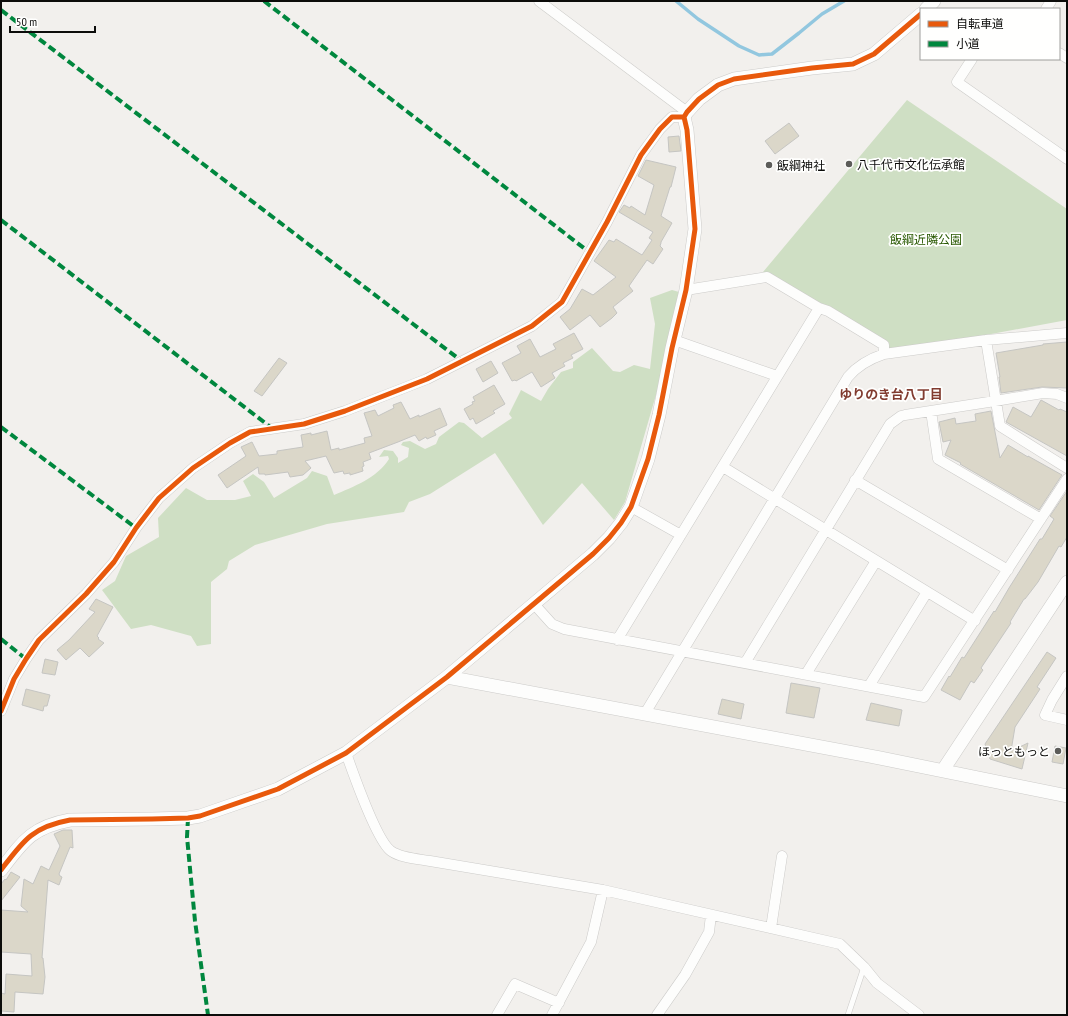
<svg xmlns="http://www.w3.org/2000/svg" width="1068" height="1016" viewBox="0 0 1068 1016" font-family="'PT Sans Narrow','Noto Sans JP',sans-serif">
  <rect width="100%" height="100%" fill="#f2f0ed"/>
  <path fill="#cfdfc4" d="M907,100L1067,209V320L884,354L885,344L763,272Z
    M672,290L679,292L658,388L625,502L614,520L582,483L543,525L495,453L430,494L409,502L404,512L327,524L255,545L229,561L227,569L211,582V644L197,646L191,636L151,625L131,629L102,590L115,581L126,556L159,537L158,518L186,488L207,500H235L251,496L243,481L253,474L264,482L274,498L307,478L312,471L327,476L334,495C353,487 377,478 389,459L388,456L379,457L384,450L393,451L398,458V463L408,457L409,448L401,445L403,442L410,441L425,449L436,444L439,437L459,422L464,423L482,438L512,418L509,414L521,390L541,401L548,389L561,372L573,368V362L592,348L613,371L620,372L634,365L650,369L655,324L650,298Z"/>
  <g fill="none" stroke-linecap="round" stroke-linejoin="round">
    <path stroke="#92c7df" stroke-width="3.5" d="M676,1L698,19L739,46L759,55L772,54L799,33L822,14L844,1"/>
  </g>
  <path fill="#dbd7c9" stroke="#c5c5c2" d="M789,123L799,136L775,154L765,141Z
    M679,136L681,151L669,152L668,137Z
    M646,160L676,167L671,187H670L661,216L672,223L661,242V243L660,246L663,249L653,264L647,260L629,286L633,291L613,307L617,313L612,318L600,327L590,315L570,330L560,317L570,309L582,289L593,295L616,277L594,261L609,240L614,242L616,239L642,255L652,240L649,238L653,232L619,212L624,205L630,208L631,206L645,215L654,185L638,176Z
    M574,333L583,349L571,355L573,358L563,363L565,366L552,373L555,378L541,387L532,372L516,381L515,380L512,381L502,363L521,353L517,346L530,339L540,357L556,349L553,344Z
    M1067,342V388L1042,387L1001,393L999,377H1000L996,353L1043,345V344Z
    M279,358L287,363L262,396L254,391Z
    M491,361L498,373L483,382L476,369Z
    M494,385L505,404L493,411L495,413L476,424L473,418L470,420L464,409L473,404L472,402L475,401L473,397Z
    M1041,400L1059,410L1060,409L1067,412V456L1006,422L1013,407L1031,417Z
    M401,402L410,419L419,415V417L440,408L447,425L434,431L436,435L427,439L426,437L419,441L415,435L398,442L369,453L371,459L363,462L364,466L362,467L363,471L350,475V473L344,474L343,471L334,473L326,456L305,461L311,468L303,475L290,477L288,472L265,475V474H259L258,467L227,488L218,475L246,456L241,447L252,442L259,456L277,454V451L303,447L301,435L311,433V435L327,431L331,450L339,448V450L365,443L364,438L372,436L364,413L375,410L378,416L394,408L393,405Z
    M991,411L1000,458L1008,445L1028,457V456L1062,475L1039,510L960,464L961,463L945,455L951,440L943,442L939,422L955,418L956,424L976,421L975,414Z
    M1067,491V537L1061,547L1059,546L1038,582L1025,599H1024L1010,622L1011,623L981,668L983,670L974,683L971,681L960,700L941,690L949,676L950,677L962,657L964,658L994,611L995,612L1009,588L1040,539H1042L1054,519L1050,516Z
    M96,599L113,607L97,636L99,638L98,639L104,643L89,657L80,648L66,660L57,650L69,640L95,612L89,609Z
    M1047,652L1056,658L1037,687L1040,689L1015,727L1011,751L1028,743L1022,769L990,759L985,744Z
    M45,659L58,662L55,675L42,673Z
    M791,683L820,688L814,718L786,713Z
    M26,689L50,695L47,706H44L43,711L22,705Z
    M722,699L744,704L741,719L718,714Z
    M871,703L902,710L899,726L866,720Z
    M1055,746L1066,748L1063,764L1052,762Z
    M63,830H72L73,848L70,847L59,874L60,876L62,877L59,885L48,880L42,958H43L45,977L43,994L15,992L14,1012L1,1011V993L5,994L6,974L32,976L31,954L1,952V910L28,912L21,906L24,879L33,884L41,866L49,870L60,846L54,834Z
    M11,872L20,877L1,901V884L5,879L6,880Z"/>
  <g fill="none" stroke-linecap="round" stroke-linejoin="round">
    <g stroke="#cccbc9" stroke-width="6">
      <path id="service" d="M848,1015L864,967"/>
    </g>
    <g stroke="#cccbc9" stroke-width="11">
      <path id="minor" d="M539,1L687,112
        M1046,9L1051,1
        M1059,53L1067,58
        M972,59L957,82L1067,159
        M686,290L767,277L819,308L828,311L884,345V354
        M674,340L777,376
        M986,340L1000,426L1067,468
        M931,411L938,459L1041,519
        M723,467L975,621
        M855,480L1008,570
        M631,507L681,535
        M534,604L552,624L564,629L924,697L1067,479
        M617,640L819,308
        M745,663L890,424L901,416L905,415L995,401L1043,393L1057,394L1067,398
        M806,674L876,561
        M1067,676L1052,700L1045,715L1067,720
        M869,686L927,592
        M1,711L14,679L26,659L39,640L86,594L114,562L136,528L159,498L193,468L230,443L250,432L304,424L345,411L427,379L532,326L562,302L607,222L641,155L660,129L672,117H684
        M644,715L848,377C858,365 869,359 884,354L986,340L1067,333
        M346,753C353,773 377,841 391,851C401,858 418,859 430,861L603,890L840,944L864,967L877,983L919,1015
        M771,928L782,856
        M497,1015L515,984L559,1003
        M552,1015L591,942L603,890
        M657,1015L685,975L709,932L711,915"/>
    </g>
    <g stroke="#cccbc9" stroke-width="14">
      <path id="tertiary" d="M926,9L934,1
        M447,677L880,758L1067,796
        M943,770L1067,582
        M1,870C23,841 32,827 70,820L152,819L188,818L200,816L278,789L346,753L447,677L593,554L609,538L621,523L631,507L648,459L659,415L672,348L686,290L695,229L687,130L684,117L687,112L699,99L718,85L734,79L812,68L853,64L874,54L921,14"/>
    </g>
    <use href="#service" stroke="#fdfdfc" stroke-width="5"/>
    <use href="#minor" stroke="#fdfdfc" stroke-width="10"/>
    <use href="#tertiary" stroke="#fdfdfc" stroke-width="13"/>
    <path stroke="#00873e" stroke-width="4" stroke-dasharray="8 4" stroke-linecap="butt" d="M264,1L589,252
      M1,10L463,362
      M1,220L273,429
      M1,427L136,528
      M1,639L26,659
      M188,818L187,837L195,921L208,1015"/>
    <g stroke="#fffffe" stroke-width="8">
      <path id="cycleway" d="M1,711L14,679L26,659L39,640L86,594L114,562L136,528L159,498L193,468L230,443L250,432L304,424L345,411L427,379L532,326L562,302L607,222L641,155L660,129L672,117H684
        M1,870C23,841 32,827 70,820L152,819L188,818L200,816L278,789L346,753L447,677L593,554L609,538L621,523L631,507L648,459L659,415L672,348L686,290L695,229L687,130L684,117L687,112L699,99L718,85L734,79L812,68L853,64L874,54L921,14"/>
    </g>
    <use href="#cycleway" stroke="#e8590c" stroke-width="5"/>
  </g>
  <g fill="#5c5c59" stroke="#fffffe" stroke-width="1.5">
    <circle cx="849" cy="164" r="4"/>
    <circle cx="769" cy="165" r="4"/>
    <circle cx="1058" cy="751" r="4"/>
  </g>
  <g text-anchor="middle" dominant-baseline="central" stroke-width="3.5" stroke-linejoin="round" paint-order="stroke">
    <g font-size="12" fill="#0c0c0a" stroke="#fffffe" text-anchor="start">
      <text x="857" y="164">八千代市文化伝承館</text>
      <text x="777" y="165">飯綱神社</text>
      <text x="1050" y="751" text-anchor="end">ほっともっと</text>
    </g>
    <g font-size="12" fill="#285801" stroke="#fffffe">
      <text x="926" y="239">飯綱近隣公園</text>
    </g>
    <g font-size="13" font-weight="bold" fill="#813b2f" stroke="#fffffe">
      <text x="891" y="394">ゆりのき台八丁目</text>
    </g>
  </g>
  <rect width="1068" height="1016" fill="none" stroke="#0c0c0a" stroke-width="4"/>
  <rect x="920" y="8" width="140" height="52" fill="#fffffe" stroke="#9e9e9c"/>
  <rect x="928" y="21" width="20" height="6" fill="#e8590c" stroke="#9e9e9c"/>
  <text x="956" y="28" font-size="12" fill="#0c0c0a">自転車道</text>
  <rect x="928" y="41" width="20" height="6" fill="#00873e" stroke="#9e9e9c"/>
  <text x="956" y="48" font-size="12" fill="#0c0c0a">小道</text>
  <path d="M10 26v6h85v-6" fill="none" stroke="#0c0c0a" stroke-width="2"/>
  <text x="16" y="26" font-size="12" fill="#0c0c0a" stroke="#fffffe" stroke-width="3" paint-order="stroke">50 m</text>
</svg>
